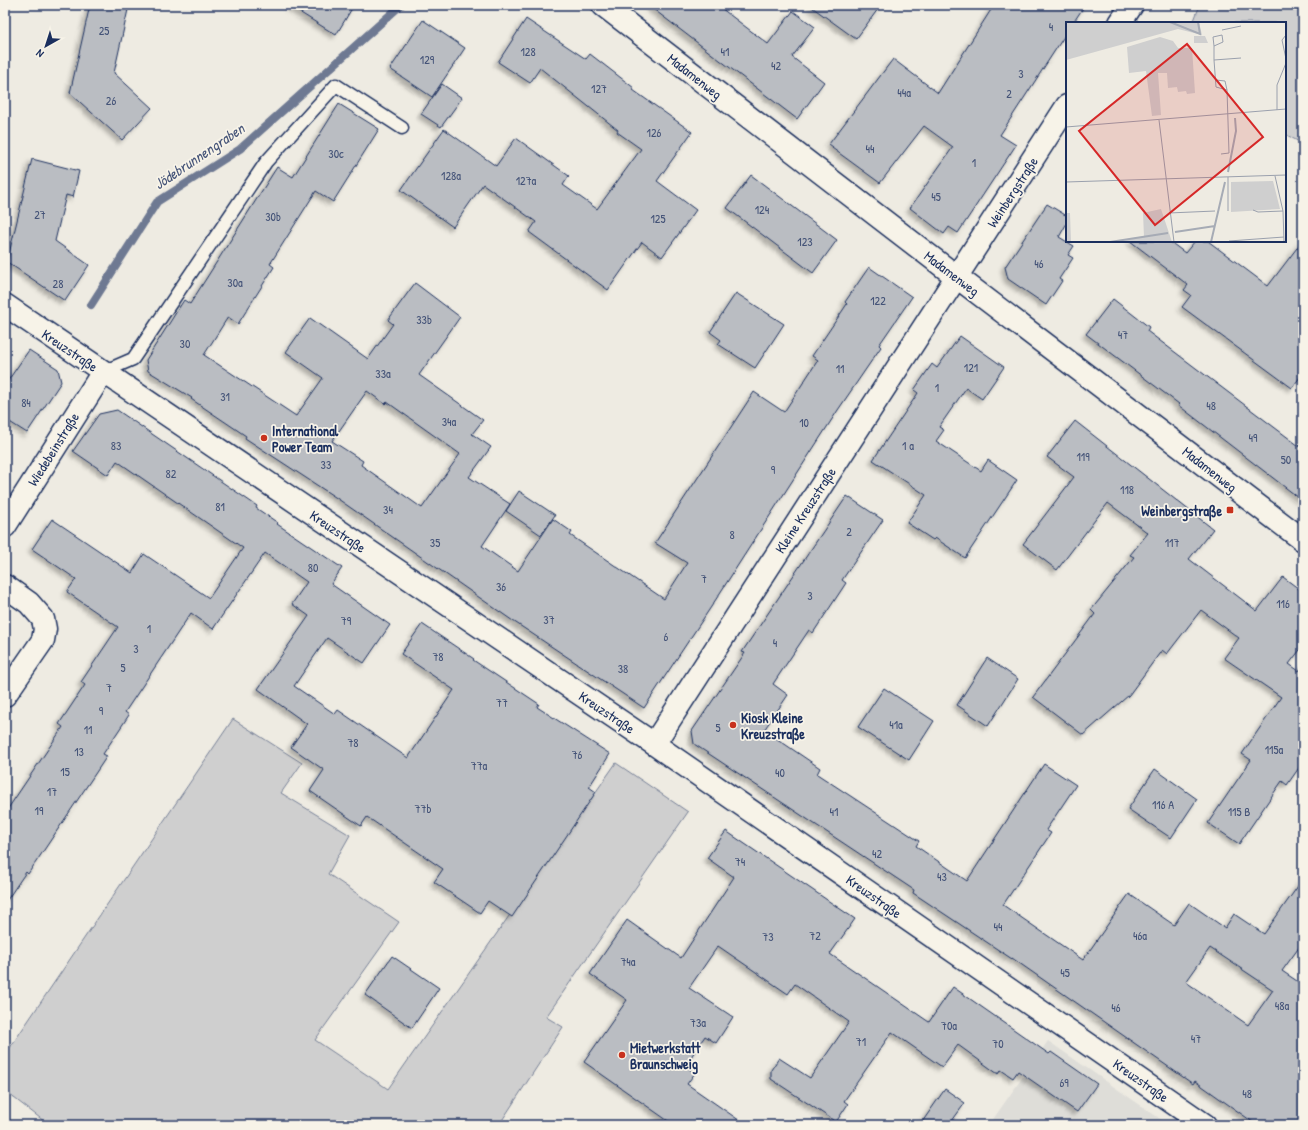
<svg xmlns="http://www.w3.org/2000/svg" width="1308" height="1130" viewBox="0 0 1308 1130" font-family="'Patrick Hand',sans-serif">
  <defs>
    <filter id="shadow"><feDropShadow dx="-3.5" dy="3.5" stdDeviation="2" flood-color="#0004"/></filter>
  </defs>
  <rect width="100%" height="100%" fill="#eeebe2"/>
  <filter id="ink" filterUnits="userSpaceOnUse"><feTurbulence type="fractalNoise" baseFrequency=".025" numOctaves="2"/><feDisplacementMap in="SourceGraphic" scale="8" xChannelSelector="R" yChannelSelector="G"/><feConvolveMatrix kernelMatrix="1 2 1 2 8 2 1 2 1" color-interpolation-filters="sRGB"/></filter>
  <g filter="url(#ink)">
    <path fill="#deddd8" d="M1048,1041L1169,1125H989Z"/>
    <path fill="#cfcfcf" stroke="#757f96" d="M1200,5H1303V144L1285,134V23H1193Z
      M233,719L302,763L281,793L350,835L328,874L399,922L315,1040L388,1089L616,763L688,812L546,1017L563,1027L499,1125H49L5,1091V1055Z"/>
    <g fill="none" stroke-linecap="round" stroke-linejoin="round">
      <path stroke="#6e7992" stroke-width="8" d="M91,305L157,202L240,149L401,5"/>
    </g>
    <path fill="#babdc2" stroke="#1b2f5e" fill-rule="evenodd" filter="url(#shadow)" d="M90,5H129L114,73L152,108L122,140L70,93Z
      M288,5H354L336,35Z
      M648,5H717L768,44L793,11L815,27L792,57L824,82L797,119Z
      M809,5H881L856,39Z
      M994,5H1085L1073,23H1067V32L1000,135L1016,145L958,233L949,227L944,234L910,208L953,147L924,126L880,183L832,148L833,147L829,144L893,59L938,93Z
      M526,19L586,59L590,54L634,88L633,90L692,132L657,181L696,210L662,257L642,242L608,290L529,232L536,222L483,184L453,227L401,190L444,129L496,166L516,138L569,176L563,185L597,209L641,149L617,132L618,130L540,68L530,83L498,62Z
      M423,20L465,48L432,97L390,69Z
      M442,84L462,98L441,127L421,114Z
      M339,104L379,129L333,202L316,191L270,264L274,267L238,324L228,317L204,355L296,416L323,378L286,352L310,318L368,359L393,324L388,320L415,283L460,317L419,375L483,420L472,434L491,447L469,477L510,504L482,546L518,571L553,519L572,532L570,535L664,599L687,563L655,543L754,392L784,412L818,360L812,356L847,304L845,302L869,267L912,297L879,345L881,347L838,410L711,607L644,708L513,621L338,499L245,438L246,436L191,399L192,398L148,371L146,360L184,300L190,304L277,167L293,177ZM367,391L385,404L387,402L460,454L422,508L361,465L363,461L332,441Z
      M32,159L79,171L73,197L66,195L55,241L89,265L65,301L7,262Z
      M751,175L837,240L813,273L727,208Z
      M1047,204L1067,216V223L1059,237L1074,246L1068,255L1073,258L1059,279L1062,281L1046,305L1008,279L1005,267Z
      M1303,240V373L1292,388L1182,307L1191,295L1184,290L1188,285L1130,241H1169L1185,253L1195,241H1208L1268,286Z
      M736,293L784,324L755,368L718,344L721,340L710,332Z
      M1113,299L1149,327L1147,331L1303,449V501L1178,405L1179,404L1086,334Z
      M960,336L1004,367L982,399L966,388L939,427L944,430L936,441L981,471L988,460L1017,480L965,558L935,538L933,540L907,523L926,495L873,460L918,393L914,390L932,364L937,368Z
      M29,350L58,369L61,382L27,433L5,419V385Z
      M117,410L257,506L256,508L278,523L277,524L342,568L331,584L390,625L364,663L327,638L294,686L335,714L338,710L408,758L454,690L401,654L422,624L474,659L473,660L539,704L537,707L610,754L589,787L596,792L512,917L488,901L480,913L434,882L443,869L367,817L361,826L310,791L324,770L291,747L307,724L258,689L309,616L292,604L307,582L265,553L213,629L191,613L125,712L129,715L103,754L107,756L28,874L26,872L5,903V813L63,727L59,724L85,685L81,682L118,627L67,592L76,579L32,549L52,519L132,573L144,554L209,598L243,548L117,461L108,475L73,451L99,414Z
      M1075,421L1213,529L1189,559L1257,611L1283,577L1303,592V646L1289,664L1299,671L1303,665V762L1287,785L1282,781L1239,844L1208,823L1251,760L1242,754L1281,697L1224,658L1239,638L1201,610L1167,654L1162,650L1129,695L1083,735L1033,697L1095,614L1091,610L1134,557L1130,555L1148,533L1108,503L1057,570L1023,544L1074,477L1047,457Z
      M519,491L555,515L541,535L506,511Z
      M847,496L883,520L842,580L846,583L813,633L809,630L773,684L788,695L764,730L820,768L817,774L919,841L916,846L967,881L1044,764L1076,785L1046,830L1051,833L1003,905L1083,960L1129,894L1174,925L1189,903L1225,928L1234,914L1264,934L1303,879V942L1282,971L1303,985V1125H1257L1195,1081L1193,1084L1012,958V959L913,893L914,890L694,744L692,731L745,653L742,652ZM1210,948L1273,990L1248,1025L1186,982Z
      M987,658L1018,679L988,726L957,705Z
      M884,688L934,721L909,760L858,727Z
      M1155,769L1197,799L1171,838L1128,809Z
      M726,831L855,919L830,954L929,1022L953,987L1049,1054L1051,1052L1097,1084L1077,1112L1018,1071L1013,1078L1001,1070L998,1074L958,1045L942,1067L892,1032L844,1101L848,1104L836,1122L771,1079V1070L779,1058L810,1078L849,1022L795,984L788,994L718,946L689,988L733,1017L716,1043L705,1036L685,1066L695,1073L687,1084L746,1125H674L584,1062L627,1000L590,974L627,920L681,958L734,877L707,858Z
      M392,956L439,988L412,1028L365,995Z
      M945,1089L965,1103L949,1125H920Z"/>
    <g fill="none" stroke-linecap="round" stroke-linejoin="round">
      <g stroke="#1b2f5e" stroke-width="15">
        <path id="service" d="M103,372L133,359L266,162L336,85L402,128"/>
      </g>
      <g stroke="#1b2f5e" stroke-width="25">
        <path id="minor" d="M603,5L957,277L1303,540
          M1120,23L1132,5
          M5,305L654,744L1205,1125
          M5,526L103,372
          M5,586L29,603L43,619L45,629L43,640L5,695
          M654,744L1067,106"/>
      </g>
      <use href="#service" stroke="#f7f3e8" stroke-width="12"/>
      <use href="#minor" stroke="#f7f3e8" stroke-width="22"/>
    </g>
  </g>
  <g fill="#c8321e" stroke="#f7f3e8" stroke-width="1.5">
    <circle cx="264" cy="438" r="4"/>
    <rect x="1226" y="506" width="8" height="8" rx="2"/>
    <circle cx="733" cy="725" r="4"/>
    <circle cx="622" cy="1055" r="4"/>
  </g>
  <g text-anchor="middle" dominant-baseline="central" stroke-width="3.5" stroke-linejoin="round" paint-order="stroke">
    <g font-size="12" fill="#435277">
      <text x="1051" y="26">4</text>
      <text x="104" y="30">25</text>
      <text x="528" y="51">128</text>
      <text x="725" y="51">41</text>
      <text x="427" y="59">129</text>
      <text x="776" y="65">42</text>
      <text x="1021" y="73">3</text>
      <text x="599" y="88">127</text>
      <text x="904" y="92">44a</text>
      <text x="1009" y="93">2</text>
      <text x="111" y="100">26</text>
      <text x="654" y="132">126</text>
      <text x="870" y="148">44</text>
      <text x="336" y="153">30c</text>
      <text x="974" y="162">1</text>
      <text x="451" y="175">128a</text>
      <text x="526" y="180">127a</text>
      <text x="936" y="196">45</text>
      <text x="762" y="209">124</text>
      <text x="40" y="214">27</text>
      <text x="273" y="216">30b</text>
      <text x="658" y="218">125</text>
      <text x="805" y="241">123</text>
      <text x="1039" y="263">46</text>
      <text x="235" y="282">30a</text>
      <text x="58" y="283">28</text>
      <text x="878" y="300">122</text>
      <text x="424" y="319">33b</text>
      <text x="1123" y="334">47</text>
      <text x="185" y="343">30</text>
      <text x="971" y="367">121</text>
      <text x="840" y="368">11</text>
      <text x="383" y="373">33a</text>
      <text x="937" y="387">1</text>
      <text x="225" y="396">31</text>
      <text x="26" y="402">84</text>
      <text x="1211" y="405">48</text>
      <text x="449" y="421">34a</text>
      <text x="804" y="422">10</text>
      <text x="1253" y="437">49</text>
      <text x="116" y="445">83</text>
      <text x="908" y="445">1 a</text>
      <text x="1083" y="456">119</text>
      <text x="1286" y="459">50</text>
      <text x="326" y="464">33</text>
      <text x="773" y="469">9</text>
      <text x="171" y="473">82</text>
      <text x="1127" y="489">118</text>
      <text x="220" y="506">81</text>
      <text x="388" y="509">34</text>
      <text x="849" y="531">2</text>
      <text x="732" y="534">8</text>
      <text x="435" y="542">35</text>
      <text x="1172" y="542">117</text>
      <text x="313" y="567">80</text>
      <text x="704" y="578">7</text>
      <text x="501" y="586">36</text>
      <text x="810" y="595">3</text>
      <text x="1283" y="603">116</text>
      <text x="549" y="619">37</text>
      <text x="346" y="620">79</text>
      <text x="149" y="628">1</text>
      <text x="666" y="636">6</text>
      <text x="775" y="642">4</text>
      <text x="136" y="648">3</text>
      <text x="438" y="656">78</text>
      <text x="123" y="667">5</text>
      <text x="623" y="668">38</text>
      <text x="109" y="687">7</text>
      <text x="502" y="702">77</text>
      <text x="101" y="710">9</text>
      <text x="896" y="724">41a</text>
      <text x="718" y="727">5</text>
      <text x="88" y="729">11</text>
      <text x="353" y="742">78</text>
      <text x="1274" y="749">115a</text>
      <text x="79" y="751">13</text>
      <text x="577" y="754">76</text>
      <text x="479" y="765">77a</text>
      <text x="65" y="771">15</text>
      <text x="780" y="772">40</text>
      <text x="52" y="791">17</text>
      <text x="1163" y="804">116 A</text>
      <text x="423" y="808">77b</text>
      <text x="39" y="810">19</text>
      <text x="834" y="811">41</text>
      <text x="1239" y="811">115 B</text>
      <text x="877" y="853">42</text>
      <text x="740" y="861">74</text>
      <text x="942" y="876">43</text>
      <text x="998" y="926">44</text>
      <text x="815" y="935">72</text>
      <text x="1140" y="935">46a</text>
      <text x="768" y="936">73</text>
      <text x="628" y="961">74a</text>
      <text x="1065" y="972">45</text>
      <text x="1282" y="1005">48a</text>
      <text x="1116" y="1007">46</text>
      <text x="698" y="1022">73a</text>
      <text x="949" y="1025">70a</text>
      <text x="1196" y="1038">47</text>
      <text x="861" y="1041">71</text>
      <text x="998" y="1043">70</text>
      <text x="1064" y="1082">69</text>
      <text x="1247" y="1093">48</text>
    </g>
    <g font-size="14" fill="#1b2f5e" stroke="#f7f3e8">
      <text transform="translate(695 76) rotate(38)">Madamenweg</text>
      <text transform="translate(1012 192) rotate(-57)">Weinbergstraße</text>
      <text transform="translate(952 273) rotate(37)">Madamenweg</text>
      <text transform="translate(70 350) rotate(34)">Kreuzstraße</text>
      <text transform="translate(53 449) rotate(-58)">Wiedebeinstraße</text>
      <text transform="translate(1210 469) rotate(38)">Madamenweg</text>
      <text transform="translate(805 510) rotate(-57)">Kleine Kreuzstraße</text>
      <text transform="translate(338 531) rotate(34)">Kreuzstraße</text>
      <text transform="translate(607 712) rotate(34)">Kreuzstraße</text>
      <text transform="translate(874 896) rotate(35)">Kreuzstraße</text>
      <text transform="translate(1141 1080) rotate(35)">Kreuzstraße</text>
    </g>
    <g font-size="14" font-weight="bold" fill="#1b2f5e" stroke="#f7f3e8" text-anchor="start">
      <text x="272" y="430">International<tspan x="272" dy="16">Power Team</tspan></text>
      <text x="1222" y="510" text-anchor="end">Weinbergstraße</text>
      <text x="741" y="717">Kiosk Kleine<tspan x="741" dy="16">Kreuzstraße</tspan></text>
      <text x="630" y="1047">Mietwerkstatt<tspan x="630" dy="16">Braunschweig</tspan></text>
    </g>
    <g font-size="15" font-style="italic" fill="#455478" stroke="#f7f3e8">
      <text transform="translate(199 156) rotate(-34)">Jödebrunnengraben</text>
    </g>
  </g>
  <g transform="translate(1066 22)">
    <rect width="220" height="220" fill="#eeebe2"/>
    <path d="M0,0H133L136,13L112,7L0,38ZM128,14H139L142,21H128ZM94,15L107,19L112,26H126L129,71L121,72L120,69L112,70L111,65L102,66L101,51H92L95,93L86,94L80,49L63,51L61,25ZM207,159L214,187L165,190V160ZM95,187L106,220H49L78,215L77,191ZM0,191H4L5,220H0Z" fill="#cfcfcf"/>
    <path fill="none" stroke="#a6abb5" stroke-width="2" d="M104,0L134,12L132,0M162,150L170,109L169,96M109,210L149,204M44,220L102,211M145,220L159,160"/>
    <path fill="none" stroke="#9aa0ad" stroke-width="1" d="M156,8L175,4M156,13L157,20L148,24L147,15ZM220,13L216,18L220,37M148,24V38L150,65L161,68L159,59L150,58M148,38L175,36M211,88V63L220,41M93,98L108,220M0,105L220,87M155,132L163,131L161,68M209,154L217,189L218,220M0,160L220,153M187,188L192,190L217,189M162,189V155M103,191L149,189M163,219L218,215"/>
    <path fill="#d62828" fill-opacity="0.15" stroke="#d62828" stroke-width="2" d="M121,22L197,115L89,203L13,109Z"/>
    <rect width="220" height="220" fill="none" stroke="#1b2f5e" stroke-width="2"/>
  </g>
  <rect width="1308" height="1130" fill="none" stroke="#f7f3e8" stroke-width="20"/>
  <rect x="10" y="10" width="1288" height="1110" fill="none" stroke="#1b2f5e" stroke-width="1.5" filter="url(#ink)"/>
  <g transform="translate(46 46) rotate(219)" stroke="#f7f3e8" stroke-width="3" paint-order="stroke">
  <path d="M0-3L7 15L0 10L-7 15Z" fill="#1b2f5e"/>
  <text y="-6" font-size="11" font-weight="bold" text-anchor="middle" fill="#1b2f5e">N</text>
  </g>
</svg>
